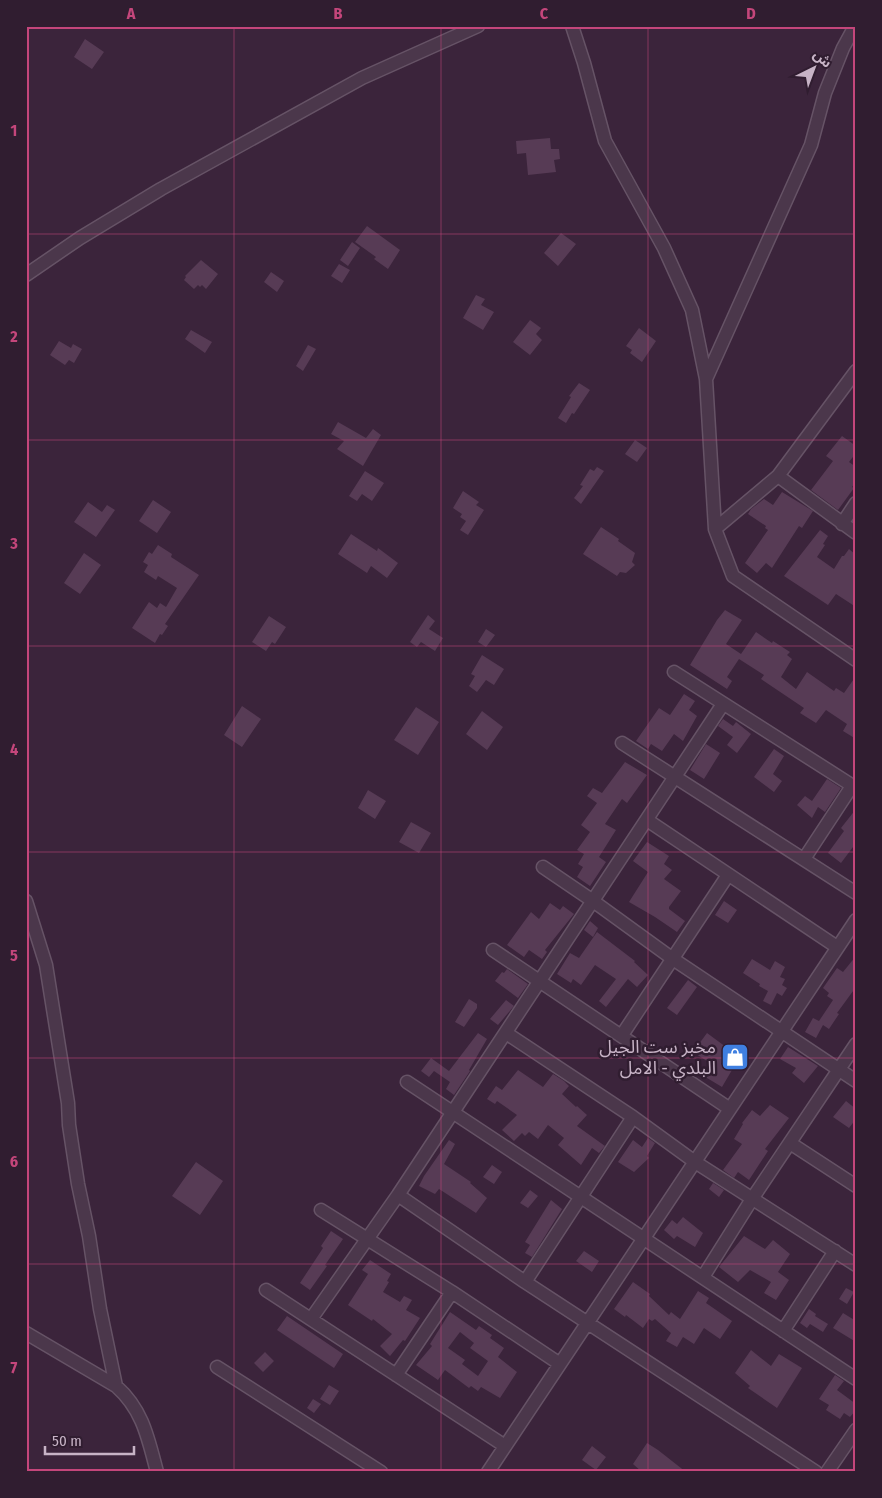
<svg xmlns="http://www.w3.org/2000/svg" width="882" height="1498" viewBox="0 0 882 1498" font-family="'Fira Sans Condensed','Noto Sans Arabic',sans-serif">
  <rect width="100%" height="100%" fill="#3b243b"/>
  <path fill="#573b55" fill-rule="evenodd" d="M85,39L104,52L92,69L74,57Z
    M550,138L551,149H559L560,159L554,160L556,172L528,175L526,153L517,154L516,141Z
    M367,226L400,250L388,269L374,259L376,257L355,242Z
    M561,233L576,244L558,266L544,253Z
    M352,242L360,248L348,266L340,260Z
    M201,260L218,274L206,289L202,285L200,287L198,285L194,289L184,280L186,277L185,276Z
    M339,264L350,270L342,283L331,276Z
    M271,272L284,281L277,292L264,282Z
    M476,295L485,299L481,305L494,312L483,330L463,318Z
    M530,320L541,328L536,334L542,340L530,355L513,342Z
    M639,328L656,341L642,362L630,353L632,350L626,346Z
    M191,330L212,342L205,353L185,339Z
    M59,341L71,348L73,344L82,349L74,363L69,360L65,365L50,355Z
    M308,345L316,349L303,371L296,366Z
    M579,383L590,390L574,414L572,413L566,423L558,418L571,397L569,396Z
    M338,422L366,438L373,429L381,435L363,466L337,449L344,441L331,434Z
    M842,436L856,446V453L849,462L856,467V482L852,487L854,488L838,510L811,490L833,461L826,456Z
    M635,440L647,448L637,462L625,454Z
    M597,467L604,471L581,504L574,498L583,486L580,485L590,469L594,471Z
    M365,471L384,483L372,501L362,494L357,501L349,496Z
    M463,491L479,502L476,505L484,510L468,535L460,530L466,521L460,517L462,514L453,508Z
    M782,492L813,511L802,528L799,526L772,568L766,563L757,573L745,563L768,530L765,528L766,526L748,514L751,509L764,499L773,505Z
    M153,500L171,512L157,533L139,521Z
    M88,502L102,512L107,505L115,510L96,537L74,522Z
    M601,527L619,539L618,541L635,553L632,562L635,565L626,573L620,572L617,576L583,554Z
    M820,530L828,536L823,544L825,545L817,557L834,569L842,556H844L849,549L856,555V607L836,594L828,605L784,576Z
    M351,534L377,551L378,548L398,563L387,578L371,566L367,573L338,554Z
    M158,545L172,554L171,557L199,575L165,624L168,626L162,635L160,634L155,643L132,628L149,602L157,608L160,603L166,607L177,588L158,576L156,580L144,572L148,565L143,562L149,552L152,554Z
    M84,553L101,565L80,594L64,583Z
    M725,610L742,620L726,644L741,654L756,632L772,643L773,641L790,652L787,655L792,659L781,677L796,689L807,672L834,691L836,688L844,693L856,676V739L843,731L847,724L826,710L816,723L800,713L804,708L761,679L764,675L739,659L727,677L732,681L727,689L690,665L717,620Z
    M428,615L435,621L429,629L443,638L435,651L421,642L417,647L410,642Z
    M269,616L286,627L275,644L272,642L266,651L252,642Z
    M486,629L495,635L486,647L478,642Z
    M482,655L504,669L494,685L486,680L477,692L469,686L475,676L471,674Z
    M684,694L695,701L689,710L697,716L683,741L674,734L662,751L651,744L648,749L636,741L659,708L670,715Z
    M242,706L261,719L242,747L224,735Z
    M416,707L439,722L418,755L394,740Z
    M482,711L503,727L487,750L466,734Z
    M723,719L733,726L736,722L751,734L737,753L727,745L733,737L718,726Z
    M706,744L720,753L704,779L690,770Z
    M774,749L784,756L773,774L782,781L774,792L754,777Z
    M625,762L647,775L627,803L622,799L605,824L616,830L599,857L606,862L590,886L577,877L583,867L578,864L584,854L577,850L590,832L581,825L597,803L587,796L593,788L602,793Z
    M827,779L841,788L825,812L818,807L812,818L797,805L805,796L812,801Z
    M368,790L386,801L375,819L358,808Z
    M856,809V843L841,863L828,853L844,831L841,828Z
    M411,822L431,833L419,853L399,842Z
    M647,842L669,856L664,864L672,870L664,879L681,891L669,907V909L685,921L677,932L655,917L629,902L648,872L633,861Z
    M724,901L737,910L728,923L715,915Z
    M550,903L560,910L563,906L574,914L545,950L547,952L542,959L529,950L524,957L507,945L531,912L539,919Z
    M590,921L598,928L593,937L584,930Z
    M597,932L635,961L634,962L648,975L637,987L628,979L606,1007L599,1001L616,979L595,965L581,985L573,979L571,983L557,974L570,953L579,958Z
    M856,956V987L837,1013L839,1014L829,1029L823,1025L816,1038L805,1032L813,1018L819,1021L833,1000L827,996L829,993L823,988L837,968L843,972Z
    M752,959L770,970L775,961L785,967L780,977L785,979L782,985L787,988L782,996L777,993L771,1005L763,1001L768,991L759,986L760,984L743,973Z
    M507,969L528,984L518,998L495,981L502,972L504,973Z
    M688,980L697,987L677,1015L667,1008Z
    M469,999L477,1004V1008L464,1027L455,1022Z
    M506,1000L514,1006L498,1025L490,1019Z
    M478,1033L487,1039L469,1070L470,1071L454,1095L446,1089L450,1082L434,1071L429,1077L421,1071L431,1058L449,1071Z
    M707,1033L730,1050L721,1064L732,1070L722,1087L702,1075L710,1063L693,1052Z
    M788,1047L818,1066L804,1083L792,1073L796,1068L780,1059Z
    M518,1070L543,1087L553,1074L564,1081L569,1086L562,1094L576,1107L577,1106L587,1115L577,1126L605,1146L599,1153L592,1148L581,1165L558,1145L564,1138L548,1125L538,1139L529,1132L525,1136L522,1133L514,1141L502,1130L517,1115L497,1101L495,1104L487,1099L496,1086L502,1090Z
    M846,1101L856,1109V1119L849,1128L833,1117Z
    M770,1105L789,1118L765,1149L768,1151L749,1180L738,1172L734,1178L723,1170L742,1144L734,1139L743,1124L742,1123L752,1110L760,1116Z
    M648,1138L655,1143L647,1156L649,1158L634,1172L618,1162L633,1140L642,1147Z
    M449,1140L455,1144L444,1164L471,1182L470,1183L487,1198L476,1213L439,1189L435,1194L419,1186L424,1176Z
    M196,1162L223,1181L200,1215L172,1196Z
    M492,1165L502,1172L494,1184L483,1177Z
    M713,1183L724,1190L719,1197L709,1189Z
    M530,1190L538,1196L528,1208L520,1203Z
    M551,1200L562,1209L532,1257L525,1253L530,1245L525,1242Z
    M683,1217L703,1233L695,1247L677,1236L674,1239L664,1230L672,1220L677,1224Z
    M331,1231L343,1239L325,1265L327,1266L310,1290L300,1283L323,1248L321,1246Z
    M744,1236L765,1249L773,1240L790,1254L778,1272L789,1280L776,1300L764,1293L771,1282L750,1270L738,1282L719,1267Z
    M584,1251L599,1261L592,1272L576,1261Z
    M370,1260L391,1274L387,1281L389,1282L383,1292L400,1302L404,1296L412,1300L406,1310L420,1318L405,1341L403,1340L390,1356L380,1346L392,1334L373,1319L372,1321L348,1305L368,1274L362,1270Z
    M633,1282L650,1294L649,1296L669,1315L671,1312L680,1319L698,1291L709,1298L706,1303L732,1321L720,1339L704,1328L694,1344L683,1337L677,1347L666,1341L671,1333L655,1319L652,1321L649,1319L643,1328L626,1315L625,1317L614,1309Z
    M846,1288L854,1292L847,1304L839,1299Z
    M809,1309L816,1314L815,1316L828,1324L823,1332L810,1324L807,1328L800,1323Z
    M450,1312L476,1330L479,1326L492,1335L490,1338L504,1348L498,1357L517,1372L500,1398L481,1387L478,1391L471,1386L469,1388L445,1370L438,1380L416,1365L432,1346L430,1344ZM460,1332L474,1343L470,1348L488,1361L478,1376L462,1364L465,1360L448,1348Z
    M843,1313L856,1321V1342L833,1328Z
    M287,1316L343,1354L334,1368L277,1330Z
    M751,1350L771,1366L779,1354L802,1368L777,1408L748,1388L750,1386L735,1373Z
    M265,1352L274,1361L263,1372L254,1363Z
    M835,1375L844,1381L837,1390L856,1404V1410L850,1417L844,1413L840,1419L826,1410L829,1405L819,1399Z
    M329,1385L339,1391L330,1405L320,1399Z
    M313,1399L321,1404L314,1413L307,1408Z
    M647,1443L658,1450L686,1472H642L633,1464Z
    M592,1446L606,1457L596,1470L582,1460Z"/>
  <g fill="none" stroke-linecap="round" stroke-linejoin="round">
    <g stroke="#665366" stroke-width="15">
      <path id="minor" d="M572,26L584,63L605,141L664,248L692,310L706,379L715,529L733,576L856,660
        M26,275L80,238L161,189L362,78L478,26
        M706,379L811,145L825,93L843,48L855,26
        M778,476L856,533
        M842,524L856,503
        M715,529L778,476L856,371
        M674,672L856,788
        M622,743L856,893
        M647,820L837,947
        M804,859L852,786
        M543,867L593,901L673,959L856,1081
        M26,901L46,965L68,1103L69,1125L78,1184L89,1236L100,1309L116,1386
        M493,950L730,1109
        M506,1033L633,1117L695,1162L856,1265
        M622,1035L728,875
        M407,1082L856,1379
        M790,1143L856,1186
        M398,1195L525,1282L816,1472
        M321,1210L452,1292L560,1364
        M703,1277L752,1199L856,1044
        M525,1282L633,1117
        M266,1290L505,1446
        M311,1319L398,1195L723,704
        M783,1331L835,1251
        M26,1333L116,1386C143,1410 148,1438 157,1472
        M217,1367L381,1472
        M396,1375L452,1292
        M488,1472L856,920
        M827,1472L856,1430"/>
    </g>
    <use href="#minor" stroke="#4b374b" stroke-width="12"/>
  </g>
  <path fill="none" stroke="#c4467b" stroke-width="1" stroke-opacity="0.55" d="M234,26V1472M441,26V1472M648,26V1472M26,234H856M26,440H856M26,646H856M26,852H856M26,1058H856M26,1264H856"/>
  <defs>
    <g id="shop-square" transform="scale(1.4375)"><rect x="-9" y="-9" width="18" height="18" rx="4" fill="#3f7fe0" stroke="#301d30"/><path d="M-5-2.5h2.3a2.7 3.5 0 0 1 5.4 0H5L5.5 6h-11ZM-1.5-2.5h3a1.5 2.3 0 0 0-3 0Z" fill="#fff"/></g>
  </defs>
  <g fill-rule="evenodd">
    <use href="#shop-square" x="735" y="1057"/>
  </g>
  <g text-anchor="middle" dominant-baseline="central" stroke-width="5" stroke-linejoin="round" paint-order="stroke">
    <g font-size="18" fill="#c7b3c6" stroke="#301d30" text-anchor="end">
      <text x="716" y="1047">مخبز ست الجيل<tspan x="716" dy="21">البلدي - الامل</tspan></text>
    </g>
  </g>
  <rect width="882" height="1498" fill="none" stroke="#301d30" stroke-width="55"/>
  <g transform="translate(814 68) rotate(42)" stroke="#301d30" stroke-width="4" paint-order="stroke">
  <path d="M0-4L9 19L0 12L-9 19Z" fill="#c7b3c6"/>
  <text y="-8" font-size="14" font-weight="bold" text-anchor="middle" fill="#c7b3c6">ش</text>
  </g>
  <path d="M45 1446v8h89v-8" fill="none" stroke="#c7b3c6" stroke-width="2.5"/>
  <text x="52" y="1446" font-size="15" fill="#c7b3c6" stroke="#301d30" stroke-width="4" paint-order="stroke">50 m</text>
  <rect x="28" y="28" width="826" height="1442" fill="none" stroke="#c4467b" stroke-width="2"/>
  <g font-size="16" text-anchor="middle" font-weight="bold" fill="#c4467b">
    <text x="131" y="19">A</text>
    <text x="338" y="19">B</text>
    <text x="544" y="19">C</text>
    <text x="751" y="19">D</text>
    <text x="14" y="136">1</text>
    <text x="14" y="342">2</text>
    <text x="14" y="549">3</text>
    <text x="14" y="755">4</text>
    <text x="14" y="961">5</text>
    <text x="14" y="1167">6</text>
    <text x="14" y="1373">7</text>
  </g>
</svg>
